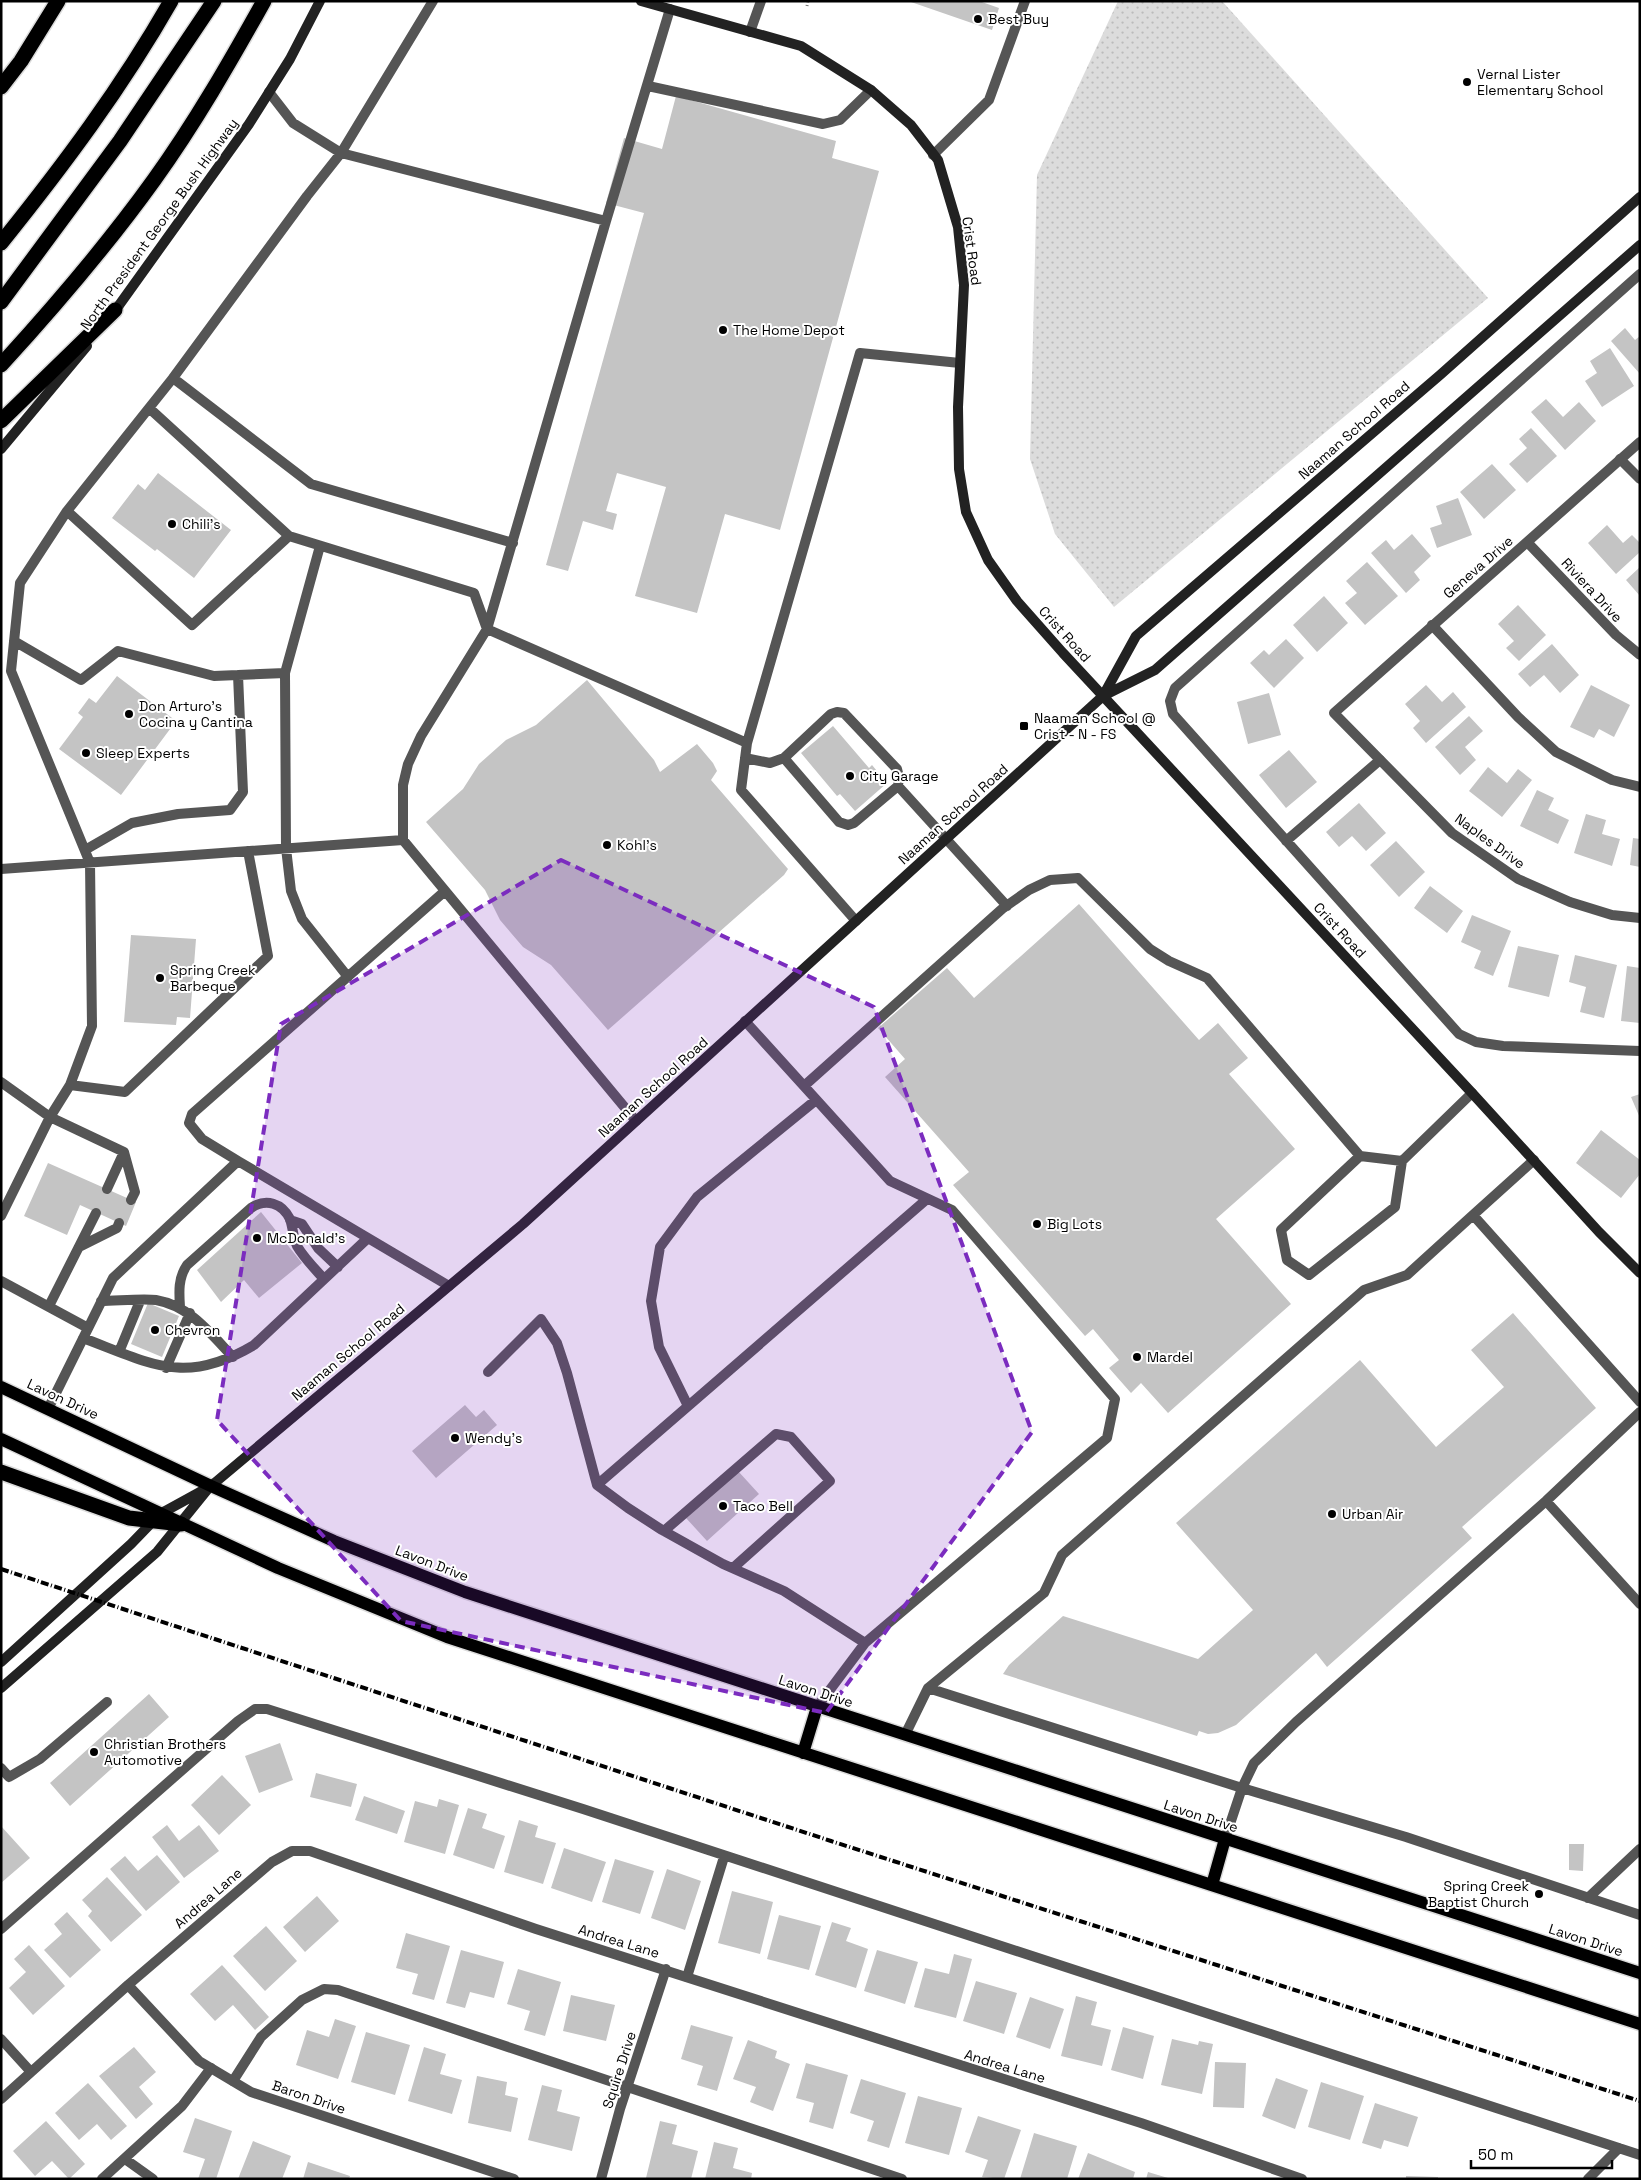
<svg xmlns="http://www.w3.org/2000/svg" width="1641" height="2180" viewBox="0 0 1641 2180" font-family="'Space Grotesk',sans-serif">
  <defs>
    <pattern id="grass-dots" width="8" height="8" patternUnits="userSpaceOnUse" patternTransform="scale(1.25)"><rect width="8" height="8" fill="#dcdcdc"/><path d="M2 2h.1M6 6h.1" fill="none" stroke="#bbb" stroke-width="1.8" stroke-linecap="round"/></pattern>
  </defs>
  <rect width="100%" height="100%" fill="#fff"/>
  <path fill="url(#grass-dots)" d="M1118,1H1222L1488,298L1114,607L1055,534L1030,459L1037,175Z"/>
  <path fill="#c4c4c4" d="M979,1L999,8L992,30L911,2Z
    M676,96L836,141L832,158L879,171L780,530L725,514L697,613L635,596L666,487L617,473L606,511L617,514L613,530L583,521L568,571L546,565L644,213L606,203L624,138L662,149Z
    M1625,328L1635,340L1640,336V374L1611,341Z
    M1610,348L1634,386L1602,407L1585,381L1597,373L1590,361Z
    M1546,399L1563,417L1579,402L1596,421L1565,450L1531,412Z
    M1531,428L1557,456L1527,483L1509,464L1527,448L1519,439Z
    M1492,464L1516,490L1484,519L1460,492Z
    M158,473L231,530L194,578L157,549L155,551L112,518L138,484L145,490Z
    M1458,498L1472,535L1437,548L1430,528L1442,524L1436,506Z
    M1607,525L1623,543L1632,535L1640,543V552L1616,574L1588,543Z
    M1412,534L1431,556L1414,572L1420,580L1406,593L1371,553L1386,540L1394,550Z
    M1367,562L1398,596L1365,625L1345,603L1357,593L1346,581Z
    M1640,567V596L1626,580Z
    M1324,596L1348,623L1317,652L1293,625Z
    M1518,605L1546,635L1519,661L1506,648L1514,641L1498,624Z
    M1286,639L1304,658L1274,688L1250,663L1264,650L1269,655Z
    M1552,644L1579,675L1560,693L1544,675L1530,687L1518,674Z
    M117,676L176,721L121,795L59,749L83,717L78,713L89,698L96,703Z
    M587,680L654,760L660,772L697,744L713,763L717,771L711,780L788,869L784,875L608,1030L551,965L523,947L500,920L485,890L426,822L463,789L479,764L506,740L536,725Z
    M1426,685L1442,702L1453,692L1466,707L1426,743L1413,728L1420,721L1405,704Z
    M1591,685L1630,705L1614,737L1599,729L1594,738L1570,727Z
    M1269,693L1281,735L1248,744L1237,702Z
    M1469,716L1483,731L1465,747L1476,760L1460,775L1435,747Z
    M833,726L869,768L872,765L887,783L855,811L840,794L837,796L801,753Z
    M1289,750L1317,782L1286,808L1259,775Z
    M1488,767L1507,783L1518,769L1532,780L1502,817L1469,791Z
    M1537,790L1554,798L1548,810L1569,820L1558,844L1520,826Z
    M1359,803L1386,833L1366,851L1352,836L1339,847L1326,832Z
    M1586,814L1606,820L1602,834L1620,839L1612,866L1574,853Z
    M1633,838L1640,839V867L1630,865Z
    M1396,841L1425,872L1399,897L1370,865Z
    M1430,886L1463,911L1447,933L1414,908Z
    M1079,904L1199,1040L1218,1023L1248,1058L1229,1074L1295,1149L1216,1219L1291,1304L1168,1413L1141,1383L1131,1393L1109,1368L1119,1360L1093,1329L1085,1336L953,1185L969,1172L885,1077L905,1059L878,1028L947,968L974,998Z
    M1472,915L1511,931L1493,976L1474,968L1481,951L1461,942Z
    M131,935L196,939L190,1018L177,1017L176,1025L124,1022Z
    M1518,946L1559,955L1549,997L1508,987Z
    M1575,955L1617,965L1604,1018L1580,1012L1586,987L1569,982Z
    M1627,966L1640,968V1023L1621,1021Z
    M1640,1094V1118L1631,1097Z
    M1601,1130L1640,1160V1174L1621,1198L1576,1163Z
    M48,1163L136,1202L126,1226L80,1205L67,1235L24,1216Z
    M261,1212L302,1263L259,1298L244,1280L221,1302L197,1270Z
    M148,1303L179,1316L162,1357L131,1344Z
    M1513,1313L1596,1408L1462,1527L1472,1538L1327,1667L1316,1653L1236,1725L1218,1733L1208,1734L1199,1731L1197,1736L1003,1674L1009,1665L1063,1616L1198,1659L1253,1610L1176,1523L1360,1360L1436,1447L1504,1387L1471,1350Z
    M465,1405L476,1417L484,1410L497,1425L436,1478L412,1451Z
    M738,1471L759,1494L707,1541L686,1518Z
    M149,1694L169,1717L70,1806L50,1783Z
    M280,1743L293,1780L259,1793L245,1756Z
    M316,1773L357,1784L351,1807L310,1797Z
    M222,1775L251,1805L219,1835L191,1805Z
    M364,1796L405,1811L397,1834L355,1820Z
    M439,1799L459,1805L445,1854L404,1842L415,1801L437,1807Z
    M468,1808L487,1814L482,1828L505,1836L494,1869L453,1855Z
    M519,1820L538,1826L535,1837L556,1843L543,1884L504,1872Z
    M167,1825L179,1841L199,1825L219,1851L184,1878L152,1837Z
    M1,1826L30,1858L1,1883Z
    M1569,1844H1584L1583,1871L1569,1870Z
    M564,1848L606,1862L592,1902L551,1888Z
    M157,1855L180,1882L146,1911L110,1869L125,1856L138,1871Z
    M615,1859L654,1871L640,1914L602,1902Z
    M667,1869L701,1881L685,1930L651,1918Z
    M107,1877L142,1915L111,1942L88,1916L92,1911L82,1900Z
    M732,1891L773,1902L760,1954L718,1943Z
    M317,1896L339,1921L305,1952L283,1927Z
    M67,1912L101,1950L70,1978L44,1950L62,1934L54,1924Z
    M779,1915L821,1926L809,1970L767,1959Z
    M832,1922L851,1928L846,1941L868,1949L856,1988L815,1975Z
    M266,1926L297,1961L265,1991L233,1956Z
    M406,1933L450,1946L434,2000L412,1994L418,1974L396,1968Z
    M29,1945L65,1986L33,2015L9,1988L26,1972L14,1959Z
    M461,1950L504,1962L494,1998L470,1992L465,2008L446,2003Z
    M877,1950L918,1962L905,2004L864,1991Z
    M954,1954L972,1959L956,2018L914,2007L925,1968L949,1974Z
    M222,1965L269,2017L255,2030L233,2005L215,2021L190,1994Z
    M518,1969L561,1982L545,2036L524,2030L530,2011L507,2004Z
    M976,1981L1017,1993L1004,2034L963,2021Z
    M571,1995L615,2005L606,2041L563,2031Z
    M1076,1996L1097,2002L1091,2025L1111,2030L1102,2066L1061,2056Z
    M1030,1997L1064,2009L1050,2049L1016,2037Z
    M335,2019L356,2026L338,2079L296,2065L307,2030L329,2037Z
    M691,2025L733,2037L717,2091L697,2085L703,2066L681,2059Z
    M1123,2027L1154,2036L1143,2079L1111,2070Z
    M366,2032L410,2045L395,2095L351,2082Z
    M1172,2039L1198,2045L1199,2041L1213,2044L1202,2094L1161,2085Z
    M748,2040L777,2051L775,2058L790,2064L773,2111L750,2102L756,2087L733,2079Z
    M134,2047L156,2072L139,2087L153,2104L136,2119L99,2076Z
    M424,2047L446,2054L440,2074L462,2080L452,2114L408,2101Z
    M1215,2062L1246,2063L1244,2108L1213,2107Z
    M806,2063L848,2075L833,2129L809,2122L814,2103L796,2098Z
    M477,2076L507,2082L505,2095L518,2098L511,2132L468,2123Z
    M1276,2078L1308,2090L1295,2129L1262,2116Z
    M861,2079L906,2093L889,2148L867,2141L874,2121L850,2113Z
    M1321,2082L1364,2096L1350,2140L1308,2127Z
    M88,2083L127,2126L111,2140L97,2124L79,2140L55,2113Z
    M542,2085L562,2090L557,2111L580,2117L572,2151L528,2140Z
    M918,2096L962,2108L949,2155L905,2143Z
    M1375,2103L1418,2117L1408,2147L1384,2140L1381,2149L1362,2143Z
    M978,2116L1021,2130L1004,2179L982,2177L988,2160L965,2152Z
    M195,2118L232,2131L216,2179H198L205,2159L183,2152Z
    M46,2121L85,2164L69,2179L52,2161L35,2176L13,2151Z
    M660,2121L677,2125L672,2144L698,2151L691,2179L646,2178Z
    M1034,2133L1077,2146L1067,2179H1020Z
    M253,2141L291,2156L282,2179H238Z
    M714,2142L738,2148L733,2168L752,2173L751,2179H705Z
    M1088,2153L1135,2172L1133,2179H1078Z
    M308,2162L350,2176L349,2179H303Z
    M1148,2172L1168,2178V2179H1146Z
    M1406,2176L1438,2177V2179H1406Z"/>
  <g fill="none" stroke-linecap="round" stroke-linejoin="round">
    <g stroke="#dbdbdb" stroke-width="15">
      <path id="primary" d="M1,1387L211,1486L334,1541L465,1592L1640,1973
        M1,1439L278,1568L447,1637L1640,2024
        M803,1753L817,1707
        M1212,1885L1225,1839"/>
    </g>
    <g stroke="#dbdbdb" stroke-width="18">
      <path id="highway" d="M1,87L21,61L58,1
        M1,243C63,166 122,87 171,1
        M1,302L120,141L214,1
        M1,365C55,306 108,244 154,180C195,123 230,62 264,1
        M1,421L115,310
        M1,1472L129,1518L181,1524"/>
    </g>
    <path stroke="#777" stroke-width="3" stroke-dasharray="1 2.5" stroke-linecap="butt" d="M807,6L808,1"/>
    <path stroke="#555" stroke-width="10" d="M433,1L341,153L307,196L173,378L311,484L513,543
      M750,32L761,1
      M648,86L823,124L840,120L871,90
      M269,92L293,123L341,153L606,221
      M933,155L989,100L1025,1
      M1640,274L1175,688L1170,701L1173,714L1459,1034L1476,1042L1503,1046L1640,1051
      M149,408L173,378
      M1620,459L1640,479
      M289,536L192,625L67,511L149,408L289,536L474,593L487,629
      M1432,625L1518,717L1556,752L1612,780L1640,787
      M487,629L606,221L670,9
      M14,641L81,680L118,651L214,676L285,673L320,546
      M285,673L286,848L291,891L302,919L348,977
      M747,743L860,353L960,363
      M745,758L770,763L784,758L839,822L848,825L854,823L898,786L1007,906
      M784,758L831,714L837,712L844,713L897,769L899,777L898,786
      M403,840V785L408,764L421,736L487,629L747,743L741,790L856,921
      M1286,841L1380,760
      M85,850L132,823L178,814L230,810L243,792L238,675
      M1,869L403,840L636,1121
      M745,1021L890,1181L952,1210L1115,1399L1107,1438L865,1643
      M1,1082L50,1117L70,1085L92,1026L90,863L11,671L20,583L67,511
      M70,1085L125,1092L268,956L248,851
      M804,1086L1002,909L1029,890L1050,880L1078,878L1150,949L1169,961L1207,978L1360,1156
      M238,1161L202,1139L189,1123L192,1114L445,891
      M1402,1161L1360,1156L1281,1230L1287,1260L1309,1275L1395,1207L1402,1161L1472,1093
      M107,1189L124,1152
      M1473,1215L1534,1160
      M1,1216L50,1117L124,1152L135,1192L131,1200
      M290,1220L302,1224L318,1248L338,1267
      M79,1247L117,1228L119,1223
      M1,1281L88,1328
      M101,1301C116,1301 143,1298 156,1300C190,1306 210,1333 233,1357
      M49,1306L96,1213
      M180,1307C179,1292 178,1278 187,1265L251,1208C266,1198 282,1203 290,1219C293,1228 293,1237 297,1246C304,1258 315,1269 324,1279
      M83,1338C152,1364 185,1386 254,1345L368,1238
      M119,1352L140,1301
      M166,1368L190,1313
      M488,1372L541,1319L557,1343L567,1373L597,1485L628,1508L662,1530L723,1564L784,1591L865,1643L817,1707
      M688,1406L659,1347L651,1301L660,1247L697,1197L816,1100
      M48,1409L113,1278L238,1161L449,1286
      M597,1485L927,1199
      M1546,1501L1640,1604
      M664,1531L776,1434L791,1437L830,1481L733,1568
      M928,1688L1242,1788L1406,1837L1640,1915
      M905,1735L928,1688L1044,1593L1062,1555L1364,1290L1407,1275L1473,1215L1640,1402
      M1,1768L9,1777L40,1759L107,1702
      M1225,1839L1242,1788L1254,1763L1296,1722L1546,1501L1640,1412
      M1588,1898L1640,1849
      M1,1929L238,1721L255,1709H267L583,1809L1640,2155
      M687,1977L724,1857
      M233,2081L261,2037L302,2000L324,1989L338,1990L902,2179
      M125,2159L153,2179
      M102,2179L182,2106L211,2068
      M1588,2179L1619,2148"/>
    <path stroke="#555" stroke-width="10" d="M1640,442L1334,713L1452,833L1518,879L1570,902L1612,915L1640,918
      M1527,542L1616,635L1640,655
      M128,1985L199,2061L251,2092L514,2179
      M1,2039L31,2072
      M1,2099L128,1985L272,1862L292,1851H310L536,1929L1141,2123L1302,2179
      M601,2179L620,2109L666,1969"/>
    <path stroke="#222" stroke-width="10" d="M641,1L801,46L871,90L911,125L938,160L958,227L964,285L958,407L959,469L966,512L988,560L1017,601L1063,653L1472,1093L1599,1232L1640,1273
      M112,315L249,124L290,59L320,1
      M1,449L87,346
      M1103,696L1136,636L1440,375L1640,197
      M1,1662L131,1544L160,1514L211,1486L523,1224L1103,696L1155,670L1640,245
      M1,1688L157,1552L207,1490"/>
    <use href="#primary" stroke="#000" stroke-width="12"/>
    <use href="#highway" stroke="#000" stroke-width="15"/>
    <path stroke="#000" stroke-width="4" stroke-dasharray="8 2.5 1 2.5" stroke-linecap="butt" d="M1,1569L831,1841L1640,2101"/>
  </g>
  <path fill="#7b2cbf" fill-opacity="0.2" stroke="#7b2cbf" stroke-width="4" stroke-dasharray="10 6" stroke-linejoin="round" d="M561,860L874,1007L1032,1432L826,1713L401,1621L217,1420L281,1024Z"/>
  <g fill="#000" stroke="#fff" stroke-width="2">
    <circle cx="978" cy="19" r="5"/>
    <circle cx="1467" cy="82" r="5"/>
    <circle cx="723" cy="330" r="5"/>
    <circle cx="172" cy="524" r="5"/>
    <circle cx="129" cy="714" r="5"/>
    <rect x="1019" y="721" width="10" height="10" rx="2.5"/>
    <circle cx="86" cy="753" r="5"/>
    <circle cx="850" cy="776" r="5"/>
    <circle cx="607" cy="845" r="5"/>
    <circle cx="160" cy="978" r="5"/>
    <circle cx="1037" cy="1224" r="5"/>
    <circle cx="257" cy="1238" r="5"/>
    <circle cx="155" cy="1330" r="5"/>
    <circle cx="1137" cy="1357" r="5"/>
    <circle cx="455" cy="1438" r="5"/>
    <circle cx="723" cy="1506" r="5"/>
    <circle cx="1332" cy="1514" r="5"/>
    <circle cx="94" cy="1752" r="5"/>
    <circle cx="1539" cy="1894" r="5"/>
  </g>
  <g text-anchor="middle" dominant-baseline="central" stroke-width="4" stroke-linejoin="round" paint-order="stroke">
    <g font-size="14" fill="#000" stroke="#fff" text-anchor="start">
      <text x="988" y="19">Best Buy</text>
      <text x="1477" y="74">Vernal Lister<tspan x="1477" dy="16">Elementary School</tspan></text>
      <text x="733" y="330">The Home Depot</text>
      <text x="182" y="524">Chili's</text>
      <text x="139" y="706">Don Arturo's<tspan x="139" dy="16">Cocina y Cantina</tspan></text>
      <text x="1034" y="718">Naaman School @<tspan x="1034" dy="16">Crist - N - FS</tspan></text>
      <text x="96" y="753">Sleep Experts</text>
      <text x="860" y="776">City Garage</text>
      <text x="617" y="845">Kohl's</text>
      <text x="170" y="970">Spring Creek<tspan x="170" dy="16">Barbeque</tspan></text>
      <text x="1047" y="1224">Big Lots</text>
      <text x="267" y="1238">McDonald's</text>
      <text x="165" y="1330">Chevron</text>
      <text x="1147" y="1357">Mardel</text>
      <text x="465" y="1438">Wendy's</text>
      <text x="733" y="1506">Taco Bell</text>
      <text x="1342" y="1514">Urban Air</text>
      <text x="104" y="1744">Christian Brothers<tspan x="104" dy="16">Automotive</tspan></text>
      <text x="1529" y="1886" text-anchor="end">Spring Creek<tspan x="1529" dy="16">Baptist Church</tspan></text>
    </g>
    <g font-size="14" fill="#000" stroke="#fff">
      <text transform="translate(159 224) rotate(-54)">North President George Bush Highway</text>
      <text transform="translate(972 251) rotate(82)">Crist Road</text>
      <text transform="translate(1354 430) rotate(-41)">Naaman School Road</text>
      <text transform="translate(1478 567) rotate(-41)">Geneva Drive</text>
      <text transform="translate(1592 590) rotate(47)">Riviera Drive</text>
      <text transform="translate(1065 634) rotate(48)">Crist Road</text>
      <text transform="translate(953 814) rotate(-42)">Naaman School Road</text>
      <text transform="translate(1490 841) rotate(36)">Naples Drive</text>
      <text transform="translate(1340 930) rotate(47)">Crist Road</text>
      <text transform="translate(653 1087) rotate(-42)">Naaman School Road</text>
      <text transform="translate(348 1352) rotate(-40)">Naaman School Road</text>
      <text transform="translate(63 1399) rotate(25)">Lavon Drive</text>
      <text transform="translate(432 1563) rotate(21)">Lavon Drive</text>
      <text transform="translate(816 1691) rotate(18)">Lavon Drive</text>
      <text transform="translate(1201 1816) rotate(18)">Lavon Drive</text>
      <text transform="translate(208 1898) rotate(-41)">Andrea Lane</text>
      <text transform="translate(1586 1940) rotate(18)">Lavon Drive</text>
      <text transform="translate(619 1941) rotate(17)">Andrea Lane</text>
      <text transform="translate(1005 2066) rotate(17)">Andrea Lane</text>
      <text transform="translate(619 2070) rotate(-72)">Squire Drive</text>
      <text transform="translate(309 2097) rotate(19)">Baron Drive</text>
    </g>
  </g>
  <rect width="1641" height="2180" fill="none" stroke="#000000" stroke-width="5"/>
  <path d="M1471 2160v8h141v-8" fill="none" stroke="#000000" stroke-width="2.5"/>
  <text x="1478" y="2160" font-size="15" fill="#000000" stroke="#ffffff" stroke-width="4" paint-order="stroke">50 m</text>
</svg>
